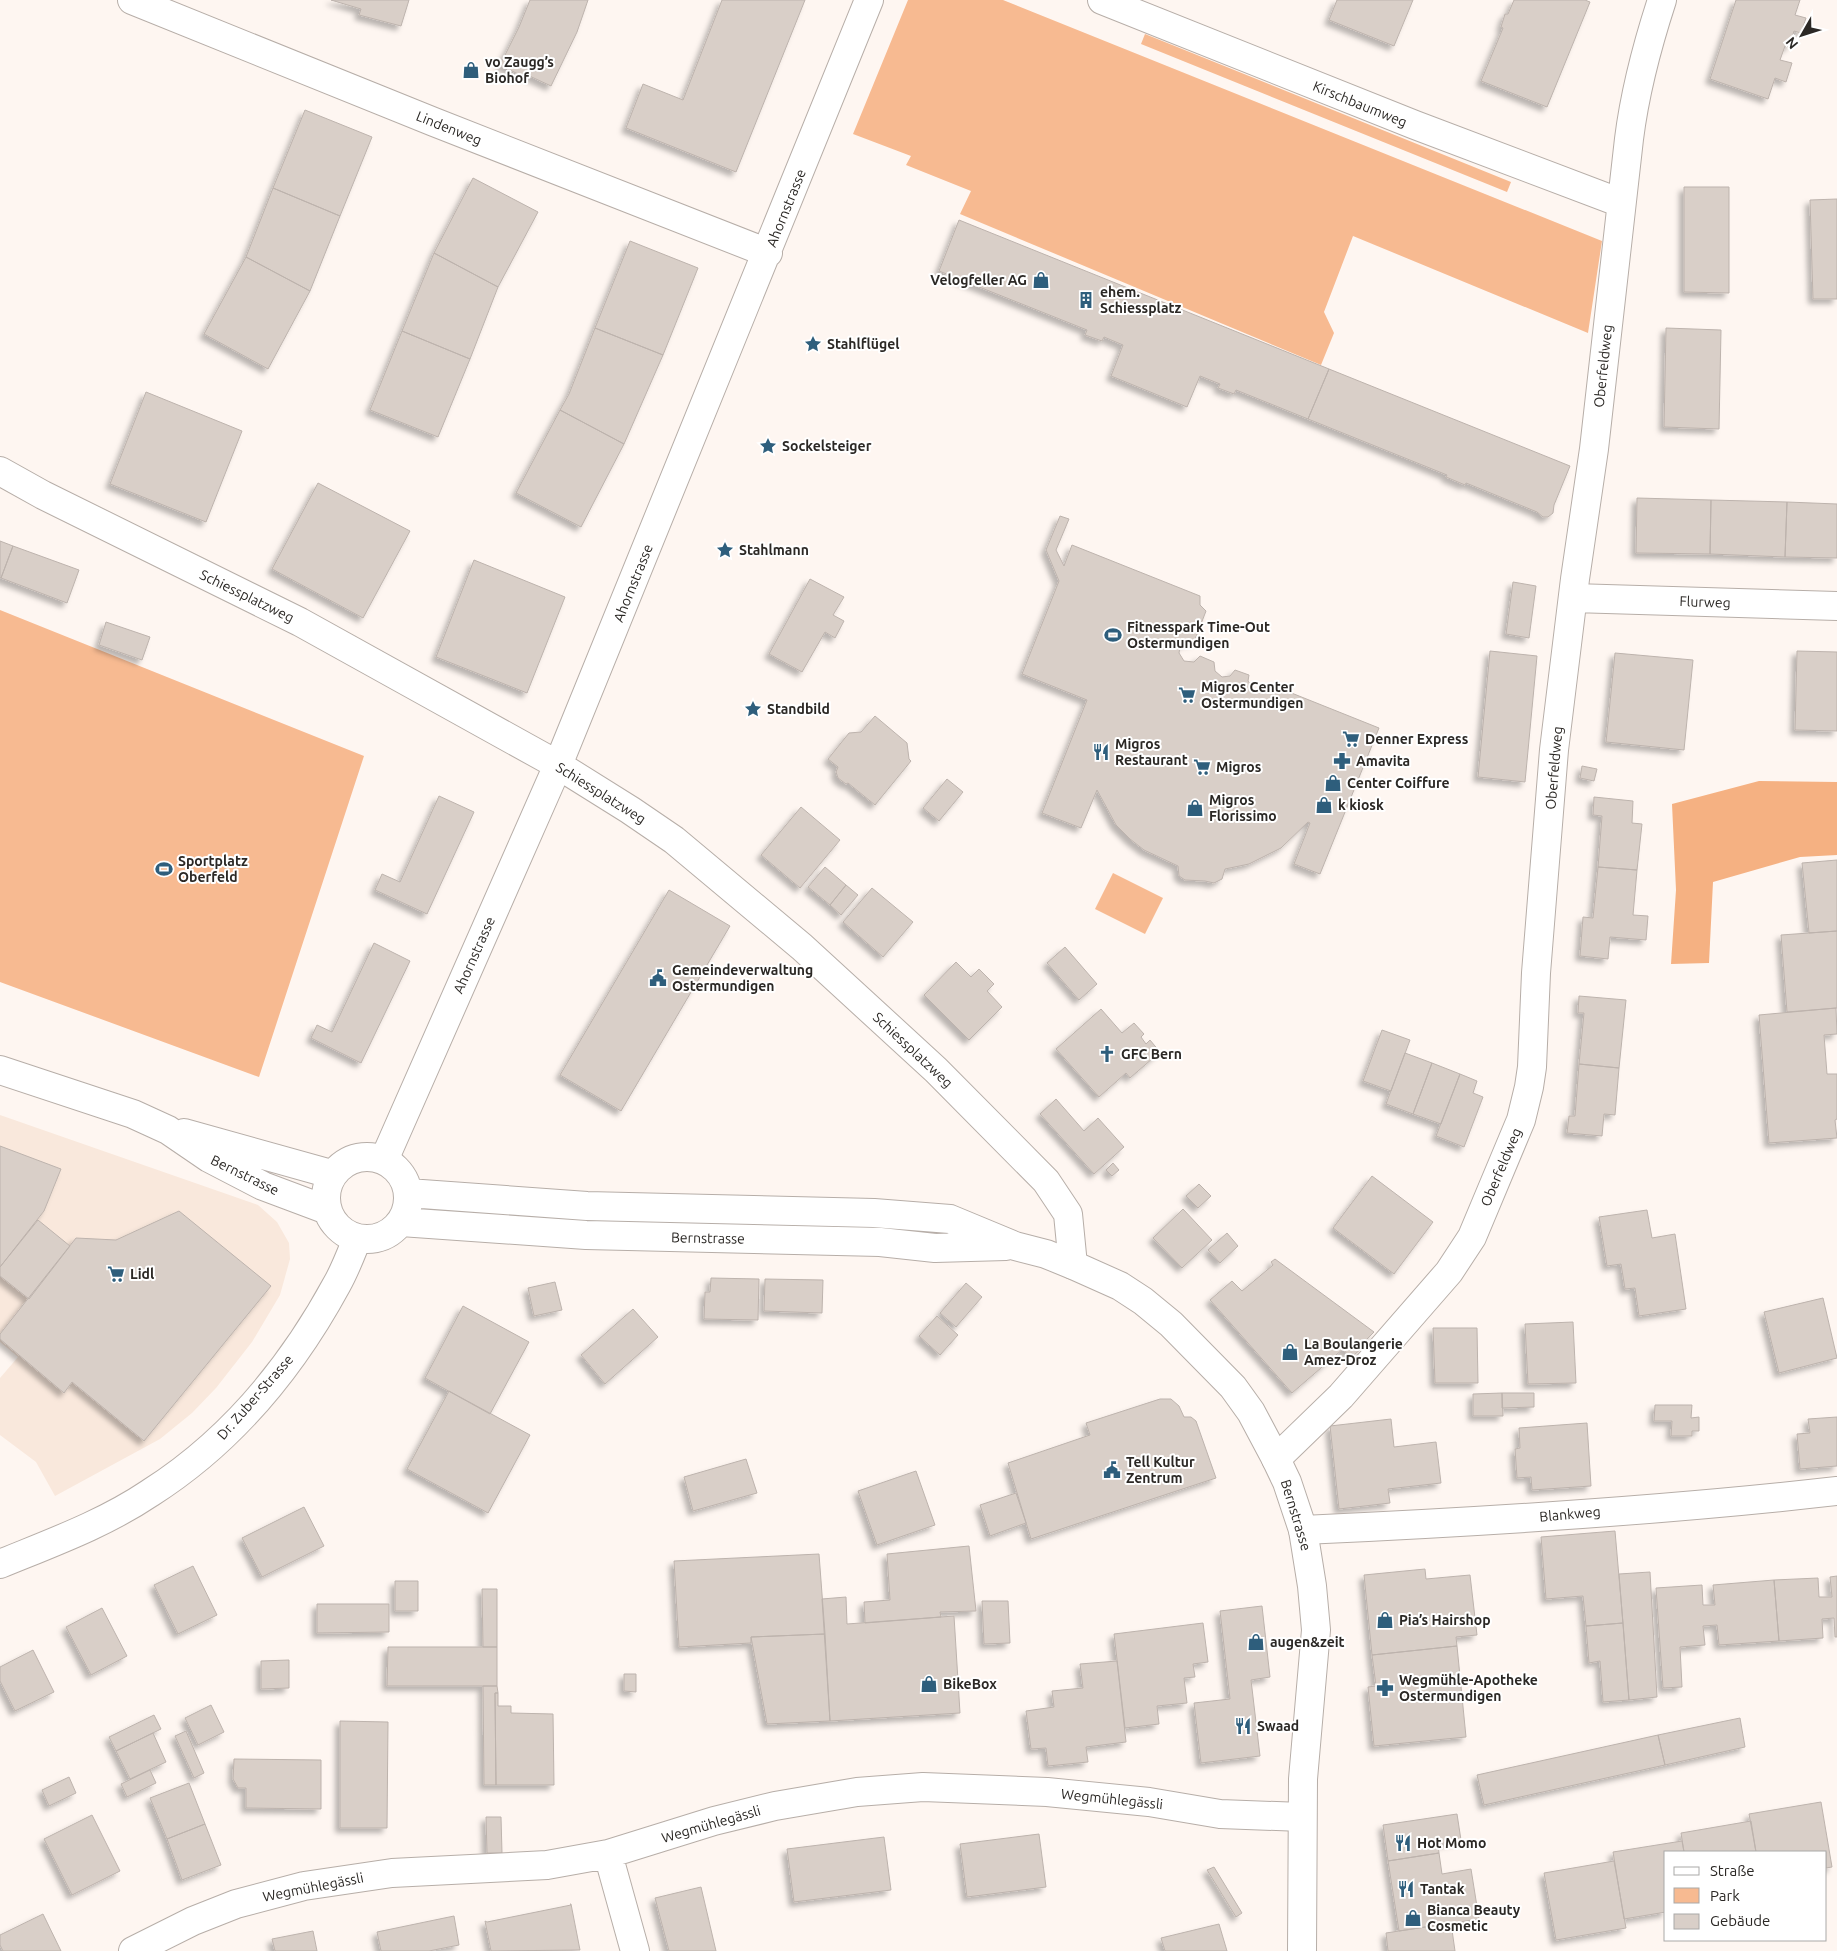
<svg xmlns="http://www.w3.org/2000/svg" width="1837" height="1951" viewBox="0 0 1837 1951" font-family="Ubuntu,sans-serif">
  <defs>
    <filter id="shadow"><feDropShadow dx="-4.5" dy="4.5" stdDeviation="2.5" flood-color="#0004"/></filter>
  </defs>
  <rect width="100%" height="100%" fill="#fef6f1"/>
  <path fill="#f9e8dc" d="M0,1115L258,1205L277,1222L289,1243L290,1259L280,1295L252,1342L216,1388L192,1413L160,1439L55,1496L36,1462L0,1435V1378L18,1357L0,1342Z"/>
  <path fill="#f7ba91" d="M908,0H1003L1602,241L1588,333L1353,236L1324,312L1334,333L1321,365L960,214L971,191L906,165L911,156L853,134Z
    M1145,34L1511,182L1507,192L1141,44Z
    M0,610L364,756L259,1077L0,982Z
    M1113,873L1163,898L1145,934L1095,909Z"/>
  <path fill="#f5b182" d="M1759,781L1837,782V855L1800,857L1713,882L1709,963L1671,964L1676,890L1672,804Z"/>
  <path fill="#d9cfc8" stroke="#bdb3ad" filter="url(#shadow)" d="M331,0H409L401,26L359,15L361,9Z
    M530,0H588L577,32L551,86L523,73L522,76L500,65L519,27Z
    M722,0H805L736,172L626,128L643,84L683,100Z
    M1337,0H1413L1394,46L1329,20Z
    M1514,0H1585L1590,2L1547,107L1481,81L1503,28L1501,27L1505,14H1508Z
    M1736,0H1800L1795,15L1806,18L1801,33L1794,31L1789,47L1785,46L1780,60L1792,63L1786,82L1775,78L1768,99L1710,79Z
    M305,110L372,137L340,216L273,188Z
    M473,178L538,212L498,287L434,253Z
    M1684,187H1729V293L1684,292Z
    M273,188L340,216L310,291L246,257Z
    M1837,199V299H1813L1810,200Z
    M959,220L1329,369L1308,419L1236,390L1234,394L1218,388L1220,384L1200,376L1187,407L1111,376L1123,345L1104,337L1102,341L1085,335L1087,330L939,271Z
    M630,241L698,268L663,355L595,328Z
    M434,253L498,287L470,359L402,331Z
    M246,257L310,291L268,369L204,334Z
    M595,328L663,355L624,444L560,410L569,394Z
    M1666,328L1721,330L1719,429L1664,427Z
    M402,331L470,359L438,437L370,410Z
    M1329,369L1570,466L1554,505L1553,513L1548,517H1543L1537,512L1466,483L1465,485L1446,477L1447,475L1308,419Z
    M146,392L242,431L206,522L110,484Z
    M560,410L624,444L581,527L516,493Z
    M318,483L410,531L363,618L272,569Z
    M1637,498L1711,500L1710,554L1636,553Z
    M1711,500L1787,502L1785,557L1710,554Z
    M1787,502L1837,504V558L1785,557Z
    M1060,516L1069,519L1056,550L1064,566L1072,545L1200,596V605L1206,611L1194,642H1186L1180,647L1179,653L1184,661L1194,662L1200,656L1214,662L1215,671L1222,677L1230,676L1235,670L1249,675L1248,681L1254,689L1264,690L1269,684L1379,728L1320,874L1294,864L1310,823L1308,822L1281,848L1249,864L1225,869L1222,879L1214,883L1205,881L1185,880L1179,876L1178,866L1144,850L1130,839L1116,825L1097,790L1081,828L1042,813L1087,700L1022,674L1059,581L1046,550Z
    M0,541L13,546L1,578H0Z
    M13,546L79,570L67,603L1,578Z
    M474,560L565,597L527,693L436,657Z
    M810,579L844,597L833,615L844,621L835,638L825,632L802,672L769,654Z
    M1513,582L1536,586L1529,638L1506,634Z
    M106,622L150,637L142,660L99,645Z
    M1490,651L1537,656L1525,782L1478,777Z
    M1797,651L1837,652V731L1795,730Z
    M1615,653L1693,660L1684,750L1606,742Z
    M875,716L907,743L909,759L911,761L875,805L848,783L846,784L838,778L836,772L838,767L828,759L849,733L861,732Z
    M1582,766L1597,769L1594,781L1580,778Z
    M947,779L963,792L939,821L923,808Z
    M439,796L474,812L427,914L375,890L382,874L400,882Z
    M1594,797L1633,801L1632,823L1642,824L1637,870L1598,867L1602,816L1593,815Z
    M801,807L840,840L800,888L761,855Z
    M1837,860V931L1809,933L1802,863Z
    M825,867L846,885L830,905L808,887Z
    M1598,867L1637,870L1633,915L1648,916L1646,940L1610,937L1608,959L1580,956L1583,917L1593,918Z
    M846,885L858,895L841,915L830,905Z
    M872,888L913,922L883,957L843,922Z
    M669,890L730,926L621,1111L560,1075Z
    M1837,931V1008L1787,1012L1781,935Z
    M374,943L410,961L361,1063L311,1038L317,1025L332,1032Z
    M1065,947L1097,984L1079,1000L1047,963Z
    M956,962L971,977L979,969L994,984L987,991L1002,1007L969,1040L924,995Z
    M1579,996L1626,1000L1619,1068L1579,1064L1584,1013H1578Z
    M1836,1008L1837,1034L1824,1035L1827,1074H1837V1119L1835,1120L1837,1138L1769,1143L1759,1015Z
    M1101,1009L1122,1033L1134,1023L1144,1034L1141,1037L1146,1044L1150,1040L1160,1052L1130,1078L1126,1073L1099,1097L1056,1049Z
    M1382,1030L1410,1040L1391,1091L1363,1081Z
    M1405,1053L1432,1063L1413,1114L1386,1104Z
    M1432,1063L1460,1074L1441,1124L1413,1114Z
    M1579,1064L1619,1068L1615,1115L1604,1114L1602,1136L1567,1133L1569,1116H1575Z
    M1460,1074L1477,1081L1473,1093L1483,1097L1464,1147L1436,1136Z
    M1056,1099L1084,1131L1098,1118L1124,1147L1094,1174L1040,1114Z
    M0,1146L61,1169L44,1211L0,1267Z
    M1113,1163L1119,1170L1112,1176L1106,1170Z
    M1372,1176L1433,1222L1394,1274L1333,1228Z
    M1199,1184L1211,1196L1198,1208L1186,1196Z
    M1183,1209L1212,1240L1182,1268L1153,1238Z
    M1647,1210L1652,1238L1675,1234L1686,1309L1639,1316L1635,1288L1625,1289L1621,1264L1607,1266L1599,1217Z
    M179,1211L271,1286L144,1441L72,1382L64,1393L0,1339V1334L76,1238L116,1240Z
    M38,1220L70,1246L29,1299L0,1276V1267Z
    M1227,1233L1238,1246L1220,1263L1208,1250Z
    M1275,1259L1374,1332L1360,1346L1362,1348L1354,1355L1352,1353L1348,1355L1343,1349L1292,1393L1210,1300L1232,1281L1242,1291L1273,1265L1271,1262Z
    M711,1278L759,1279L758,1320L704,1319L705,1292H710Z
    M765,1279L823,1280L822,1313L764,1311Z
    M555,1282L562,1310L534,1316L528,1288Z
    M966,1283L982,1297L956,1327L940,1313Z
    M1823,1298L1837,1358L1779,1373L1764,1312Z
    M463,1306L529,1342L490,1414L425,1378Z
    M633,1309L658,1337L605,1384L581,1355Z
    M937,1316L958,1335L940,1355L919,1336Z
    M1573,1322L1576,1383L1528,1384L1525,1324Z
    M1433,1328H1477L1478,1383H1435Z
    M449,1391L530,1435L488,1513L407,1469Z
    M1502,1393L1503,1416H1473V1394Z
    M1502,1393H1534V1407L1502,1408Z
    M1160,1399H1171L1179,1406L1184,1417H1191L1196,1421L1216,1478L1031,1539L1008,1463L1090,1435L1086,1423Z
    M1655,1405H1692L1691,1418L1699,1417V1431H1692V1436H1671L1672,1421H1654Z
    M1837,1417V1466L1800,1469L1797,1434L1810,1433L1808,1419Z
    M1391,1419L1394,1447L1436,1442L1441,1483L1388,1489L1390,1503L1339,1509L1330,1426Z
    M1587,1423L1591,1486L1532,1490L1531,1477L1517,1478L1515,1449L1520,1448L1519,1428Z
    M746,1459L757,1493L693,1511L684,1477Z
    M916,1471L935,1525L877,1545L858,1491Z
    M1016,1493L1026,1523L990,1536L980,1505Z
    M304,1507L324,1546L262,1577L242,1538Z
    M1615,1531L1623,1623L1586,1626L1583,1596L1546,1599L1541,1537Z
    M969,1546L976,1611L940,1612L941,1617L865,1623L864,1602L890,1600L887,1554Z
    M819,1554L825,1634L751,1637V1643L679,1647L674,1561Z
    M193,1566L217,1615L178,1634L154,1585Z
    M1425,1569L1426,1579L1470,1575L1477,1635L1456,1637L1457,1646L1372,1655L1364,1575Z
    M1650,1572L1657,1697L1629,1700L1619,1574Z
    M1837,1576V1637H1835L1834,1618L1822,1619L1823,1638L1779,1641L1774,1580L1818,1578L1819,1597H1832L1830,1577Z
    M1774,1580L1779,1641L1719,1645L1717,1625L1703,1626L1705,1645L1680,1647L1682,1687L1663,1688L1656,1588L1702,1585L1703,1605H1715L1713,1585Z
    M395,1581H418V1611H395Z
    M482,1589H497V1647H483Z
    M846,1597L847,1624L954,1616L960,1713L830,1721L822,1599Z
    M982,1601H1008L1010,1643L984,1644Z
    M317,1604H389V1632L317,1633Z
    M1262,1606L1270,1677L1251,1680L1260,1756L1201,1763L1194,1703L1230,1699L1220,1611Z
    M102,1608L127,1656L91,1675L66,1627Z
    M1203,1623L1208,1662L1193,1664L1195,1677L1184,1678L1187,1703L1157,1706L1159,1724L1125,1728L1114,1634Z
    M1623,1623L1629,1700L1603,1702L1600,1661L1589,1663L1586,1626Z
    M825,1634L830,1721L767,1724L751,1637Z
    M1457,1646L1466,1737L1374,1746L1368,1687L1376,1686L1372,1655Z
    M388,1647H497V1686H387Z
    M33,1650L54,1692L15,1711L0,1681V1667Z
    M289,1660V1688L261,1689V1661Z
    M1117,1661L1126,1742L1086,1747L1088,1762L1048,1766L1046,1748L1031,1749L1026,1711L1054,1707L1052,1691L1083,1688L1080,1664Z
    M624,1674H636V1692L624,1691Z
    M483,1686H497L498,1693H495L496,1785H484Z
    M495,1693H498V1706H511V1713L553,1714L554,1785H496Z
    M211,1705L224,1732L198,1745L185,1718Z
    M154,1715L161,1729L116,1751L109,1737Z
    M1740,1718L1745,1747L1665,1765L1658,1735Z
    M340,1721L388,1722L387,1828H340Z
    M186,1731L204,1773L194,1778L175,1736Z
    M153,1733L166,1762L130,1779L116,1751Z
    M1658,1735L1665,1765L1484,1805L1477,1775Z
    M234,1759L321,1760V1809L246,1808V1788H238L233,1779Z
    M150,1770L156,1783L127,1797L121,1784Z
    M69,1777L76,1793L49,1806L42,1790Z
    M189,1783L205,1824L167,1839L150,1798Z
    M1821,1802L1832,1867L1826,1868V1852H1756L1749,1814Z
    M1457,1814L1461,1840L1438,1844L1439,1853L1388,1861L1383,1825Z
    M92,1815L120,1871L72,1895L44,1839Z
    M486,1817H501L502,1853H487Z
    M1751,1821L1756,1852H1684L1681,1833Z
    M205,1824L221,1865L182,1880L167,1839Z
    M1039,1834L1046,1887L967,1897L960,1844Z
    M884,1837L891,1890L794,1902L787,1849Z
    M1682,1841L1684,1852H1666V1912L1624,1919L1613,1852Z
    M1439,1853L1442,1874L1471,1869L1479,1919L1399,1931L1388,1861Z
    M1614,1861L1626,1928L1556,1940L1544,1873Z
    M1214,1867L1242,1913L1236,1917L1207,1870Z
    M701,1887L716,1951H669L655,1898Z
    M570,1904H571L580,1950L491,1951L485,1921L487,1922L571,1905Z
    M43,1914L61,1951H3L0,1945V1935Z
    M454,1916L459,1945L429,1951H381L377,1932Z
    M1451,1923L1455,1951H1388L1386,1933Z
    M1219,1924L1227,1951H1165L1161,1938Z
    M313,1931L317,1951H275L272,1939Z"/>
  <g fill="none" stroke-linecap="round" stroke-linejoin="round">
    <g stroke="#b7aea8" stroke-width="30">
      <path id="street" d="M132,0L434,122L768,253
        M1102,0L1415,125L1621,203
        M0,471L43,495L300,622L558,765L630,810L674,840L802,947L936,1070L1046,1181L1068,1214L1073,1265
        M1573,598L1837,606
        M384,1160L558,765L869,0
        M1276,1459L1341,1396L1449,1272L1472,1237L1521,1120L1529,1087L1532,1067L1536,973L1554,750L1575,579L1594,449L1629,139C1635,91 1647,46 1662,0
        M1303,1530C1481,1522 1660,1511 1837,1491
        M0,1564C51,1543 104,1524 150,1493C230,1442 292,1367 337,1284C345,1270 351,1254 357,1239
        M608,1854L635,1951
        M133,1951L193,1921L236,1904L304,1886L392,1873L547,1865L608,1854L714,1821L775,1806L857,1792L923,1787L1047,1792L1149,1802L1220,1814L1302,1817"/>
    </g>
    <g stroke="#b7aea8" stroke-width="30">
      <path id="secondary" d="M0,1070L133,1114L168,1130L209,1158L263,1186L327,1210
        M184,1133L331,1174
        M326 1198a41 41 0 1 1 82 0a41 41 0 1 1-82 0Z
        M408,1193L587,1206L874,1213L950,1219L1015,1246L1046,1254L1073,1265L1120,1286L1143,1301L1171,1324L1233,1387L1251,1412L1276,1459L1287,1482L1303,1530L1312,1586L1316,1630L1303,1779L1302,1951
        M401,1222L586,1235L880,1242L935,1248L1006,1246"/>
    </g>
    <use href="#street" stroke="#fff" stroke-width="28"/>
    <use href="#secondary" stroke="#fff" stroke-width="28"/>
  </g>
  <defs>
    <g id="shop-bare" transform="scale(1.35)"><path d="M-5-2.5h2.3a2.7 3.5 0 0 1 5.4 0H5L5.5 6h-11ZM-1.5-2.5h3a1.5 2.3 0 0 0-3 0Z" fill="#2e5e7c" stroke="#fff" stroke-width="2.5" paint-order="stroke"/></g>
    <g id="building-bare" transform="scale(1.35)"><path d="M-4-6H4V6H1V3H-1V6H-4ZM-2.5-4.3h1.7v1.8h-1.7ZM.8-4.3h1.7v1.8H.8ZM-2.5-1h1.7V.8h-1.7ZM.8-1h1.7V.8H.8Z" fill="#2e5e7c" stroke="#fff" stroke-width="2.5" paint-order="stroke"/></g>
    <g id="sight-bare" transform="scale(1.35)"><path d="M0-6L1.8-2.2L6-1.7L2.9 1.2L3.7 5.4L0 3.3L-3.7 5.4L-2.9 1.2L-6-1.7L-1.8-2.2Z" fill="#2e5e7c" stroke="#fff" stroke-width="2.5" paint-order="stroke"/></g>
    <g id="stadium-bare" transform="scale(1.35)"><path d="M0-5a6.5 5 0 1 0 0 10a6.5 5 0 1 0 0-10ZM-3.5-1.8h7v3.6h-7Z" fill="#2e5e7c" stroke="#fff" stroke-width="2.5" paint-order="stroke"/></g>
    <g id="supermarket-bare" transform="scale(1.35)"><path d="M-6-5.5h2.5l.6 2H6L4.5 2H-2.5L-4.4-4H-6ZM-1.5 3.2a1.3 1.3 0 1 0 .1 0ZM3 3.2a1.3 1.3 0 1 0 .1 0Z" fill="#2e5e7c" stroke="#fff" stroke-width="2.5" paint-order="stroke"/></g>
    <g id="restaurant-bare" transform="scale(1.35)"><path d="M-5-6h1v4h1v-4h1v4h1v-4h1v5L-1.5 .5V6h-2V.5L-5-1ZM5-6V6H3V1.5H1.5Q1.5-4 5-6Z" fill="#2e5e7c" stroke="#fff" stroke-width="2.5" paint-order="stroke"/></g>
    <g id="pharmacy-bare" transform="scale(1.35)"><path d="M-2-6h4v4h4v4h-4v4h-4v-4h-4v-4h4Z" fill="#2e5e7c" stroke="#fff" stroke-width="2.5" paint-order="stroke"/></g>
    <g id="civic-bare" transform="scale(1.35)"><path d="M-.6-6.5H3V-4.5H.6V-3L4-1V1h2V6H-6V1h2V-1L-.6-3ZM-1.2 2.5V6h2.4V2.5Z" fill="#2e5e7c" stroke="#fff" stroke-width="2.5" paint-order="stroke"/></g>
    <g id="church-bare" transform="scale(1.35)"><path d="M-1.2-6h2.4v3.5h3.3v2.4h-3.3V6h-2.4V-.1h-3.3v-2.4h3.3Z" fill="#2e5e7c" stroke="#fff" stroke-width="2.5" paint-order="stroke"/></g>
  </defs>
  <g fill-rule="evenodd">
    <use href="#shop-bare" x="471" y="70"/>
    <use href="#shop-bare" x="1041" y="280"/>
    <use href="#building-bare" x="1086" y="300"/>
    <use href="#sight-bare" x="813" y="344"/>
    <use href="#sight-bare" x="768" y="446"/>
    <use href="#sight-bare" x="725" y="550"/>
    <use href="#stadium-bare" x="1113" y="635"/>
    <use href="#supermarket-bare" x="1187" y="695"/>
    <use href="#sight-bare" x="753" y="709"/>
    <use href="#supermarket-bare" x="1351" y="739"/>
    <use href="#restaurant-bare" x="1101" y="752"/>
    <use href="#pharmacy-bare" x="1342" y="761"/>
    <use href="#supermarket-bare" x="1202" y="767"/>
    <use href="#shop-bare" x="1333" y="783"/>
    <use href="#shop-bare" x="1324" y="805"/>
    <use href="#shop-bare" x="1195" y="808"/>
    <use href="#stadium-bare" x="164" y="869"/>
    <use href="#civic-bare" x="658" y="978"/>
    <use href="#church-bare" x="1107" y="1054"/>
    <use href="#supermarket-bare" x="116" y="1274"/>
    <use href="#shop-bare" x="1290" y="1352"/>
    <use href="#civic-bare" x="1112" y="1470"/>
    <use href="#shop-bare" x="1385" y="1620"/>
    <use href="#shop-bare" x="1256" y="1642"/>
    <use href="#shop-bare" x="929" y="1684"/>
    <use href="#pharmacy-bare" x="1385" y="1688"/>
    <use href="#restaurant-bare" x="1243" y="1726"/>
    <use href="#restaurant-bare" x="1403" y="1843"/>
    <use href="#restaurant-bare" x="1406" y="1889"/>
    <use href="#shop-bare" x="1413" y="1918"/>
  </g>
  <g text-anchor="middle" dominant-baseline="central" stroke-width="4" stroke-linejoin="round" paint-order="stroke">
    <g font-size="14" font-weight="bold" fill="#2b2825" stroke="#fff" text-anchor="start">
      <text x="485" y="62">vo Zaugg’s<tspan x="485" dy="16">Biohof</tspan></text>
      <text x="1027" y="280" text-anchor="end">Velogfeller AG</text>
      <text x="1100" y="292">ehem.<tspan x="1100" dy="16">Schiessplatz</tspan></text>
      <text x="827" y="344">Stahlflügel</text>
      <text x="782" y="446">Sockelsteiger</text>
      <text x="739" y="550">Stahlmann</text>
      <text x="1127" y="627">Fitnesspark Time-Out<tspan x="1127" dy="16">Ostermundigen</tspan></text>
      <text x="1201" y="687">Migros Center<tspan x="1201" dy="16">Ostermundigen</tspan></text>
      <text x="767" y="709">Standbild</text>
      <text x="1365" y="739">Denner Express</text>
      <text x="1115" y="744">Migros<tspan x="1115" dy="16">Restaurant</tspan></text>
      <text x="1356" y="761">Amavita</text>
      <text x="1216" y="767">Migros</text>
      <text x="1347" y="783">Center Coiffure</text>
      <text x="1209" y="800">Migros<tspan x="1209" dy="16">Florissimo</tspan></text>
      <text x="1338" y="805">k kiosk</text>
      <text x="178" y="861">Sportplatz<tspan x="178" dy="16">Oberfeld</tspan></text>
      <text x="672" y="970">Gemeindeverwaltung<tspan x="672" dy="16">Ostermundigen</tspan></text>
      <text x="1121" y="1054">GFC Bern</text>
      <text x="130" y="1274">Lidl</text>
      <text x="1304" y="1344">La Boulangerie<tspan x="1304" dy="16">Amez-Droz</tspan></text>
      <text x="1126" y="1462">Tell Kultur<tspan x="1126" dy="16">Zentrum</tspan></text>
      <text x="1399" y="1620">Pia’s Hairshop</text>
      <text x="1270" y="1642">augen&amp;zeit</text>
      <text x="1399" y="1680">Wegmühle-Apotheke<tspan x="1399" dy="16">Ostermundigen</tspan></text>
      <text x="943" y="1684">BikeBox</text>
      <text x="1257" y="1726">Swaad</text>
      <text x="1417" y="1843">Hot Momo</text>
      <text x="1420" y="1889">Tantak</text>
      <text x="1427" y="1910">Bianca Beauty<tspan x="1427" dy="16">Cosmetic</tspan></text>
    </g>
    <g font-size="14" fill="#2b2825" stroke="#fff">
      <text transform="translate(1360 104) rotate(22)">Kirschbaumweg</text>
      <text transform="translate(449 128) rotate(22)">Lindenweg</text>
      <text transform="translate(786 208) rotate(-68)">Ahornstrasse</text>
      <text transform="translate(1603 366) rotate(-84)">Oberfeldweg</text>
      <text transform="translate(633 583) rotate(-68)">Ahornstrasse</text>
      <text transform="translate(247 596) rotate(26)">Schiessplatzweg</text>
      <text transform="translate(1705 602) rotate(2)">Flurweg</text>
      <text transform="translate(1554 768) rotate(-85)">Oberfeldweg</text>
      <text transform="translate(601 793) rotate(32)">Schiessplatzweg</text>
      <text transform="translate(474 955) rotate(-66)">Ahornstrasse</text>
      <text transform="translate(913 1050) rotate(43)">Schiessplatzweg</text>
      <text transform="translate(1501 1167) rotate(-67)">Oberfeldweg</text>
      <text transform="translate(245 1175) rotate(26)">Bernstrasse</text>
      <text transform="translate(708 1238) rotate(1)">Bernstrasse</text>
      <text transform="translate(255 1397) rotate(-49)">Dr. Zuber-Strasse</text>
      <text transform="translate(1570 1514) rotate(-5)">Blankweg</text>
      <text transform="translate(1296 1515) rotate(73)">Bernstrasse</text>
      <text transform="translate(1112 1799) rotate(6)">Wegmühlegässli</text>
      <text transform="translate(711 1824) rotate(-16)">Wegmühlegässli</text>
      <text transform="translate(313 1887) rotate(-11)">Wegmühlegässli</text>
    </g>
  </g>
  <rect x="1664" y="1851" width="162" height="90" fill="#ffffff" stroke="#aaa9a8"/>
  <rect x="1674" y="1867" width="25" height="8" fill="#ffffff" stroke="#aaa9a8"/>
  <text x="1710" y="1876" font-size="15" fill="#2b2825">Straße</text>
  <rect x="1674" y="1888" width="25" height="15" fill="#f7ba91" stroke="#aaa9a8"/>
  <text x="1710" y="1901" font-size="15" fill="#2b2825">Park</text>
  <rect x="1674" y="1914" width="25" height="15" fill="#d9cfc8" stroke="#aaa9a8"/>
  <text x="1710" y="1926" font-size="15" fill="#2b2825">Gebäude</text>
  <g transform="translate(1802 35) rotate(231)" stroke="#ffffff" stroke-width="4" paint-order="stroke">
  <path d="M0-4L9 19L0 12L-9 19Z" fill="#2b2825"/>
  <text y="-8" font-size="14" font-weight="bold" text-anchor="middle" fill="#2b2825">N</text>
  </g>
</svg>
